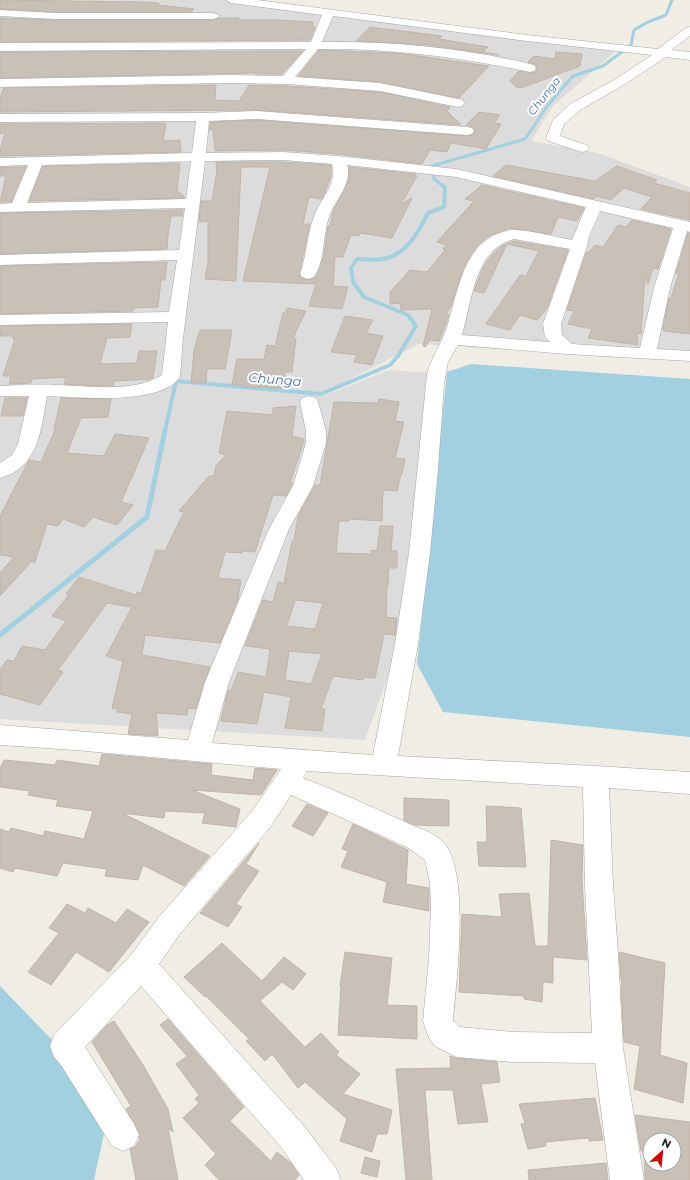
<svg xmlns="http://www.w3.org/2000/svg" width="690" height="1180" viewBox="0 0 690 1180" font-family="Montserrat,sans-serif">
  <rect width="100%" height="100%" fill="#f0ede5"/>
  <path fill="#dddcdc" d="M0,0H226L616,51L553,106L531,141L598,153L690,187V361L419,344L321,394L176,381L206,117L161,381L326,395L389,370L431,373L403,601L391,668L365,740L0,719Z"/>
  <path fill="#a2d0e1" d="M471,364L690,379V737L443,712L417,664L447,372Z
    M0,986L111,1101L94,1180H0Z"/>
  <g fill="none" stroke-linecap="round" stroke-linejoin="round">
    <path stroke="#a2d0e1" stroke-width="3" d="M432,166L525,139L548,105L573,76L603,66L631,45L634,30L648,22L666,15L672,0
      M433,171L434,179L443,186"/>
    <path stroke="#a2d0e1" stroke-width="4" d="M165,431L176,381L321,394L390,365L398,356L416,326L408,315L364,297L353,282L351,268L357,259C365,259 374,261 383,259C406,255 418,233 428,213L444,207L445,188L442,185"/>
    <path stroke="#a2d0e1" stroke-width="5" d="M0,635L147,517L165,430"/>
  </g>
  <path fill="#c9c0b7" stroke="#c3b4a6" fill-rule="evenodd" d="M0,0L140,2L159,3L158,5L194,9L191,12H55L0,9Z
    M0,18L55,20H214L219,18H239L238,20H280L313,22V27H315L310,40L0,42Z
    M370,27L442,36L439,39L488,47L483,52L499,55L429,45L356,41Z
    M319,50L398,53L489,66L459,98L380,82L298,76Z
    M303,51L282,74H255L256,73L0,78V52Z
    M556,52L582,54L580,66L524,87L517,88L510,81L519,71L530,73L535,72L537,69L535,64L528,62L534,56L555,59Z
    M216,85L215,100L239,101L249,85L286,86L380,92L450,107L447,111L461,125L257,110L0,112V98L4,88Z
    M479,112L500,115L494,123L501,124L486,149L451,143L447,152L430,150L422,164L338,154L283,150L215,151L213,130H210V122L257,120L467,136L473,135L475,130L472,127L466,125Z
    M166,123L163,141L180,140L181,152L0,156V150L5,133L0,134V124Z
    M216,162H283L331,165V177L322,199L309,197L303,224H310L299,274L301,278L308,280L315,278L319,270L324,255L328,226H330L333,211L347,184L349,178V167L416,174L415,176H417L401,204L412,198L392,238L360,233L359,236L351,235L343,257H335L333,286L348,287L342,309L309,306L316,284L243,281L270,167H241L236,281L205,279L208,263V221L199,222L201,201H212L217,170Z
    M180,163L177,190L184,196V198L29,201L43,166Z
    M506,165L595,181L617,166L657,180L654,183L690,193V220L641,209L652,197L624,188L611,200L596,196L594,199L493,176Z
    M0,167H26L11,202H0L6,176H0Z
    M482,185L584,208L577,221L558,217L551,234L510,228L489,236L478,245L470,256L463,269L451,306L446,314L449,315L439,341L430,340L425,347L423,346L432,309L401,310L400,303L390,304V292L410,270L427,272L445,250L443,249L447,245L437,242L474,201L465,199Z
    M183,210L182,216H171L168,234L167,249L0,254V213Z
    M632,220L671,229L658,269L653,268L648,284L645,276L641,334L637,333L638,345L588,338L592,329L568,324L574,311L567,310L586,253L589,252L595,245L603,247L618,225L626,227Z
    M688,233H690V334L664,331L663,328L669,298H671L679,273H676Z
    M514,241L568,250L547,308L537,320L520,315L510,330L486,324L520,275L526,276L539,251L507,244L484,293L474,291L484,266L492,255L502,246Z
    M167,262L165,280H161L158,307L133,308V311L0,314V266Z
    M287,308L306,311L293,338H296L292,372H285L282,388L244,387V385H232L237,359H264L267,345L275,346L283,313H285Z
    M345,316L373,320L366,333L383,336L372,365L354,362L357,355L331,352Z
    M132,324L130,337L107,338L100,364L137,363L139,351H157L153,378L150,379L114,381L113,386H97L64,384L66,377L32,379L31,383L9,384L11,376H3L15,339H13V336H0V326Z
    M200,330H232L229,348L225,369H207L206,382L191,383L194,350Z
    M5,398H27L23,416H1Z
    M61,398L111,399L108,417L81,418L67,453L104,456L115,434L149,438L121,502L133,505L117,525L93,517L84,527L63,519L58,526L47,524L35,562H31L0,596V573L14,557L0,555V516L29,460L41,462L55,430H54Z
    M379,399L399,402L395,421L404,422L395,458L405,459L402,474H401L397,491L383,490L382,521L350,519L349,521H339L336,553L371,554V550L377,551L380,526H393L391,551H397V568H389L388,585H387L386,617L397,618L395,635L384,634L375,678L364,677L363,680L333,676L321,709H325L322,731L285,728L291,697L264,692L257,724L221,721L228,690L231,691L238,672L266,677L270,649L245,646L263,600L273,602L278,582L284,583L292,541H294L298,516L315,485H320L334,402L378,403ZM295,600L323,603L315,629L287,626ZM289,651L322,654L311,684L285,680Z
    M296,406L292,436L304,439V441L290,483H292V485L286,496L273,495L255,552L242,551V553L225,552L218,578L241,580L238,597H239L220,643L145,635L142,655L210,667L196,709L188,708L187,715L156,713L158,736L128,734L132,714L117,712L118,709L112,708L123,661L106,656L132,607L107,603L58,670L63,672L40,705L0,694V670L7,660L14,661L22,646L45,650L66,621L52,616L69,595L66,594L79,577L136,595L137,592L141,593L156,550L165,551L184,512L179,511L209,476H214L216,466L226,455L219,453L227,411L273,415V408Z
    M102,754L212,764L211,775L253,780L255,768L277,770L261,795L192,790L240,809L236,827L202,823L205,813L165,811L164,818L122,813L210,856L184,886L143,865L138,880L105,876L107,869L63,863L57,876L15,868L13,872L0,868V829L9,832L11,828L43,836L45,831L84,839L93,811L56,806L58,800L28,795L30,791L0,787V769L4,760L55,765L57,760L99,766Z
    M404,798L449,800V826L415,825L404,820Z
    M307,804L328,813L313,836L292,826Z
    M486,806L521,808L526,867L479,866L477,842H487Z
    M353,824L408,850L406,884L429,888V911L383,902L387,882L341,867L348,851L342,849Z
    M551,840L583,845L582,880L587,960L553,957V983L543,982L542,1002L524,999V996L459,992L462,914L502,917L499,894L529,893L535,946H548Z
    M259,843L246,864L259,871L236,904L242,907L228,927L200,913Z
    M67,904L85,913L88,908L116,923L127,909L149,922L109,972L76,952L51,985L28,972L59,933L49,928Z
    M222,943L262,981L284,957L306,974L293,990L282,982L260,1001L305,1047L321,1033L339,1052L336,1055L360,1074L343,1094L392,1110L387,1134H377L372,1152L340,1141L347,1119L305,1082L298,1088L272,1054L265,1061L246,1041L249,1039L206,996L205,997L184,977Z
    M345,952L392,958L387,1005L417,1006V1039L338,1035L341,986H340Z
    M619,952L665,963L660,1055L687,1063L683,1103L634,1089L640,1046L624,1042L621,990L622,981L621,980Z
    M168,1019L244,1107L230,1121L271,1161L277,1152L291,1163L299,1175L295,1180H219L205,1165L216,1154L183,1118L199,1103L195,1099L199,1095L176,1064L187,1056L160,1025Z
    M114,1021L143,1065L168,1109L173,1132L168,1128L178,1180H136L130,1149L135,1147L138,1142L140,1141L139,1138L140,1134L126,1109L131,1106L92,1042L107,1025Z
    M450,1056L456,1058L497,1062L500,1082L481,1084L488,1122L458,1124L453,1090H425L432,1180H406L396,1069L451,1068Z
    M595,1098L603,1140L589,1141V1138L545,1142L546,1146L528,1149L521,1124L525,1123L519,1104Z
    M635,1115L690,1122V1180H645L644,1151H641ZM650,1140H674V1164H650Z
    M365,1157L380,1161L377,1177L361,1173Z
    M606,1163L608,1180H529L528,1170Z"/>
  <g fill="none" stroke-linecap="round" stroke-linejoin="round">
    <g stroke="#a6a6a6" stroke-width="1">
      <path id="minor" d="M226,0H257L527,35L658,49L686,28L690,27V36L671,50L690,52V60L666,57L622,86L580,110L564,124L560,136L587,145L589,148L587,151L582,152L548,141L546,138L553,120L570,104L614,80L652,55L527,41L333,16L322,42C393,41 466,48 534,65L536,68L534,71L530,72C460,57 389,48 318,49L295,77L380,83L463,100L464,103L463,106L458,107L380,91L286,84L229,83L0,87V79L229,75L283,76L306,49L0,51V43L311,42L322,15L231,3Z
        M0,10L55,13H214L220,16L214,19H55L0,16Z
        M257,111L467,127L472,128L474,131L472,134L467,135L257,119L209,121L206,153L283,152L338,156L456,169L690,222V232L687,231L670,288L657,349L690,351V361L567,354L458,345L448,362L444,384L438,470L430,553L418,644L398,756L596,766L690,772V794L609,788L613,885L618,953L623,1048L644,1180H610L595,1063L512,1062L456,1057L435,1046L429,1038L423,1021L429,959L431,907L430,883L425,860L407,847L291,795L271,826L179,935L159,964L303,1125L336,1168L341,1180H304L281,1147L141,986L85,1047L134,1124L139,1135L134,1146L123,1151L112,1146L61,1065L54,1057L50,1046L54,1035L131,955L159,917L253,810L281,769L75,750L0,745V725L188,740L205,682L269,529L293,486L306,443V431L300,402L302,398L309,396L316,398L318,402L326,431V443L313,486L289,529L229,682L212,743L373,755L395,644L409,553L427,375C431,357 443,342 448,324C458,290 464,243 503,232C507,231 511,229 515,230C534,231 554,237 572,240L586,207L456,177L347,165C353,182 336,199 330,214C322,234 326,259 314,277L308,279L302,277L300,274C307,255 307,233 315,214C322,198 338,182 332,164L283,160L205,161L183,338L180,377C160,406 79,397 47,396C41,429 39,468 0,478V463L12,455L18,444L29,396H0V386C19,385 37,384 56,385C89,386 134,393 162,375L168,322L0,325V315L169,312L177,260L0,265V255L179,250L185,208L0,212V204L12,203L28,165L0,166V158L192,153L196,121L0,122V114L203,113ZM191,161L186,199L27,203L42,165ZM600,211L673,228L654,288L640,348L572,344L562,335L561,324L587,246L589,236ZM514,239L570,249L543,324L545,337L550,342L462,335C472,301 474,250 514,239ZM306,771L583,787L585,885L592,1033L512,1032L460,1027L453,1021C456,981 471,872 443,842C432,831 416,828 403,821C370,806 337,791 303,778Z"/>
    </g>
    <use href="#minor" fill="#fff" fill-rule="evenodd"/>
  </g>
  <g text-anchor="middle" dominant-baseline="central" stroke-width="4" stroke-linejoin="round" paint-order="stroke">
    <g font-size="11" font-style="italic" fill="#4577b5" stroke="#fff">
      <text transform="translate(544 96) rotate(-52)">Chunga</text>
    </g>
    <g font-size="13" font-style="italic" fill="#4577b5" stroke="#fff">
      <text transform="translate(275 379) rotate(5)">Chunga</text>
    </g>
  </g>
  <g transform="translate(662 1152) rotate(27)"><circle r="19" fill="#ffffff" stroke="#a5a5a5"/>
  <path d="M0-3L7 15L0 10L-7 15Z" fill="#ce0a00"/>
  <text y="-6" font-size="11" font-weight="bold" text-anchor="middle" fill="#1f1f1f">N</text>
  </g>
</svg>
